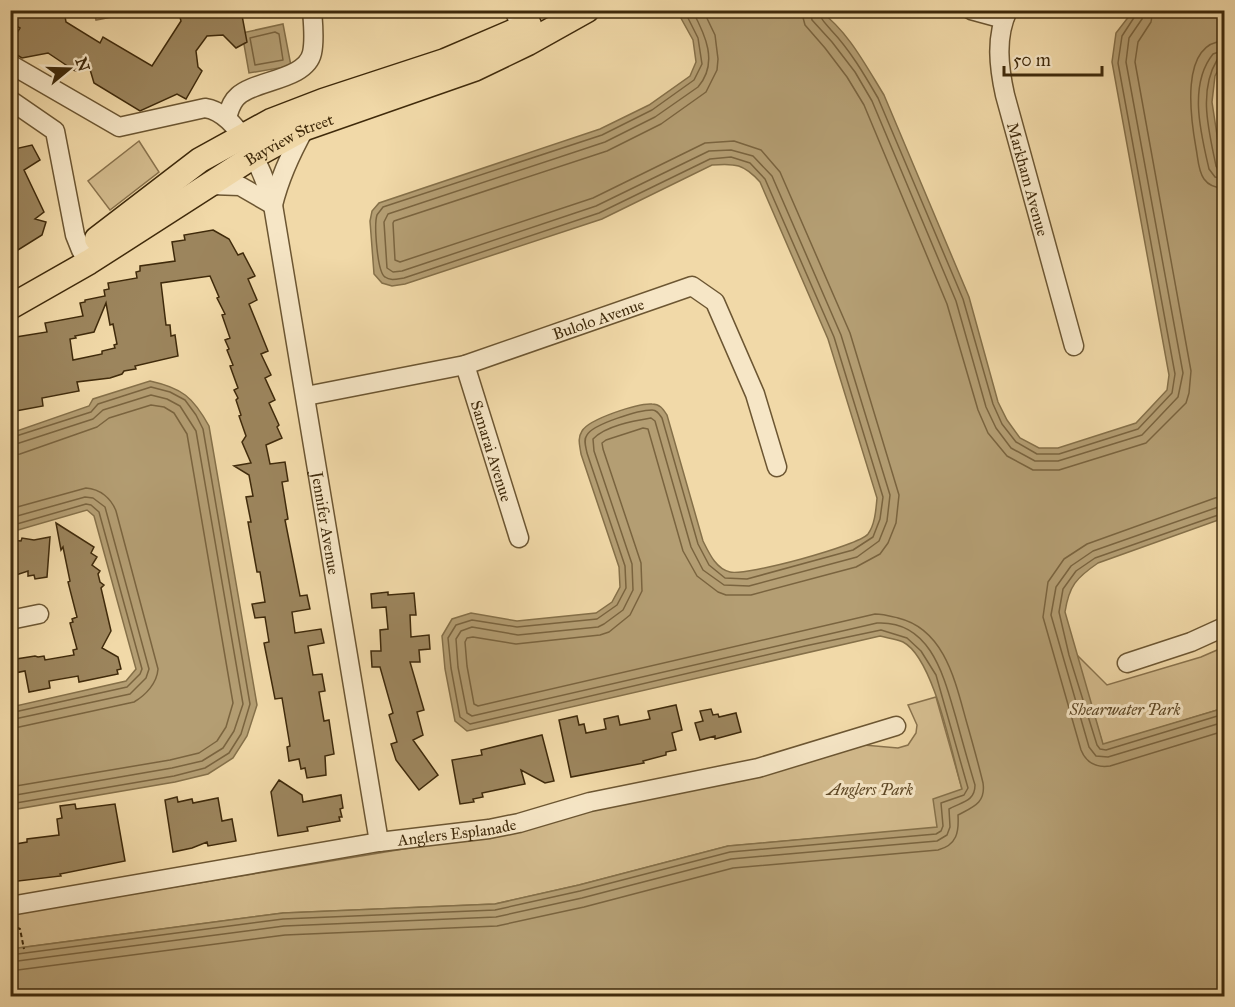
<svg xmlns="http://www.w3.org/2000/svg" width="1235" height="1007" viewBox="0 0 1235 1007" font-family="'IM FELL Great Primer',serif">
  <rect width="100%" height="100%" fill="#f1d9a8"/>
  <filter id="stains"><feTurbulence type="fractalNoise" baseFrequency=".00333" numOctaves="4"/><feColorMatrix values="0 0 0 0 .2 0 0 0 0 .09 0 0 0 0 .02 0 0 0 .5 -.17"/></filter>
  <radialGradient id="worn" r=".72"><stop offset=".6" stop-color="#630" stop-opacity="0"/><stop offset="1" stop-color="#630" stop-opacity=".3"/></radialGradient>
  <path fill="#d3bb8d" stroke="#89724c" stroke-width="1.5" d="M94,11V10L142,11L96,20Z
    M139,141L159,172L110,210L88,181Z
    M1224,647V708L1103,745L1075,653L1107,685L1201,657Z
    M936,697L962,789L937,828L728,846L579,885L495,904L283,913L11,949V914L506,832L628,797L745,779L864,745L898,748L908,745L916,733L917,725L908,705Z"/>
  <path fill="#b49e73" stroke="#857049" stroke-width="1.5" d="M677,11H820C848,31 866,66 884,95L969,297L998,402L1007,420L1020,438L1039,448H1058L1136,423L1167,390L1169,375L1112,62L1116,33L1133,11H1224V59L1215,76L1212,102L1224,181V518L1098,563C1076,578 1069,586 1065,612L1103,744L1224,708V996H11V949L283,913L495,904L579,885L728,846L937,827L933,799L962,789C952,755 934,658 903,642C896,639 887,638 880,636L467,731L455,721L445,669L442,636L452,619L471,613L517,621L596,613L612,602L620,587L619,567L581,454C580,446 577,439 582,431C589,419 638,403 652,404C660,404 663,409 667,415L703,541C709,553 716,569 730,572C746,576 858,546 868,534C875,525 876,509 877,498L828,339L760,182C744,164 735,163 712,165L602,219L405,284L392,286L382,283L374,274L370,221L372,211L379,203L600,129L649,105L690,76L696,62L693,40Z
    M283,24L291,66L249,73L242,33Z
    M150,381C182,388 193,397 209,426L257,705L247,736L233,758L208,774L175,782L11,810V707L126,681L136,669L94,516L87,510L11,532V433L89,406L93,399Z"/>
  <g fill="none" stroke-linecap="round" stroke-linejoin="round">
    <path stroke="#7a643f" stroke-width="1.5" d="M801,10L805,25L825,48L847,77L864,105L947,304L978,410L988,433L1007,456L1033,470H1059L1146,443L1186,403L1189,393L1191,371L1135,62L1138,42L1151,22L1153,10
      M810,10L812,20L832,42L855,72L872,101L956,301L986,407L996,428L1011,448L1035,461H1058L1142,435L1178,397L1183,373L1126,62L1129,38L1142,19L1144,10
      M818,10C819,18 826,24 831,30C850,50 864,74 878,98L963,299L993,404L1002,424L1016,442L1037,454H1059L1138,429L1172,393L1175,374L1118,63L1122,36L1135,16L1136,10
      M275,32L279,34L283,60L255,65L250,38Z
      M1224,41C1179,43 1191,120 1196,148C1198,158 1198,171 1204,179C1209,186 1216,188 1224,188
      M1224,50L1213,54C1188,85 1201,134 1209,169L1215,177L1224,179
      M1224,58L1217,60C1198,92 1209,131 1216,166L1219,171L1224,172
      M10,438L91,412L98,404L151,387L170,392L185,400L196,415L203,429L250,704L241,734L229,753L205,768L174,776L10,804
      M10,446L93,419L103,410L151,395L167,399L180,406L196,431L243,704L234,731L223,748L202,761L172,768L10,796
      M10,455L20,454L97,427L109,418L151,405L164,407L174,413L187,434L233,703L226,727L217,741L199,753L170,760L10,787
      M1224,496L1215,498L1087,544L1064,559L1048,582L1043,617L1081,750C1086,762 1096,768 1110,766L1224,731
      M1224,505L1093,551L1071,566L1056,587L1051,615L1089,747L1096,756L1108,757L1224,722
      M10,509L86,488C100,489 111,498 116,511L158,669C157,683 146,695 134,702L10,729
      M1224,513L1095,558L1076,571L1063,589L1059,612L1069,655L1097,745L1100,749L1106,750L1224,714
      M10,518L85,497L93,498L105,507L149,669L146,678L130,694L10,720
      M10,526L86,504L91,505L99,512L142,669L140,674L127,687L10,713
      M10,955L283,919L495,910L580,891L730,852L936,834L941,831L943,826L941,803L964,795L968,788L936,675L921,651L907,638L881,630L805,646L470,724L460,717L451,668L448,638L456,625L472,620L517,627L597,619L617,605L626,588L625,566L587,453C586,447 583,440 587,435C593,424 639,410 652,410C657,410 659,414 662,418L698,544L709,565L725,578L747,579L853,550L873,537L880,519L883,497L834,337L765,179L750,163L731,157L710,159L599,213L404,278C397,279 390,281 385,277C377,272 374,224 377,215C379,212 381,210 383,207L602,135L652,110L694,80L702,64L698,38L684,10
      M10,962L284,926L496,917L582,898L731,859L937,841L947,835L950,827L949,809C961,802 975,802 975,785C968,762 962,740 956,718C944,677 931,620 877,623L472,716L467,713L458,667L456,639L461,631L472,627L518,635L598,627L604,624L623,610L633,590L632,564L594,451L593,439C605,426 633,421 651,418L655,421L691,547L703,570L724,585L749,586L857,557L879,541L887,521L890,495L841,335L772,176L753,156L731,150L709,151L596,206L402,271L393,272L387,268L384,222L388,214L605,142L655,117L698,87C719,63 705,34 692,10
      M10,971L285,935L497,926L584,907L733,868L938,850C957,845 959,832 958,815C973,807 986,803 983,783C978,762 972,741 966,720C955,680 944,629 898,618C890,616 883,614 875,614L478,706L474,704L467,666L465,642L467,638L473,637L516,644L600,635L609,632L630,615L642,591L641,563L603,449L602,443L606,440L643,428L648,429L683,551L697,576L718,592L726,595H751L856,567L880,554L888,543L896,523L899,495L850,333L780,172L761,150L734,141L705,143L593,198L400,262L395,260L393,223L394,221L607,151L661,124L706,92L717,70L718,59L715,35L703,10"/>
  </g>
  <path fill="#9c855d" stroke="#3f2a0b" stroke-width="1.5" fill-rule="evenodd" d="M10,10H64L66,22L100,43L103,37L152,66L181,21L178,10H241L247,42L236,48L223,35L207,36L196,51L198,67L202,71L186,99L177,94L140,111L94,83L89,66L75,71L48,53L22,58L17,55L13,39L20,28L10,22Z
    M32,145L40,160L24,170L44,212L35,219L46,222L42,235L10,255V150Z
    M213,230L229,239L238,255L243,253L255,276L248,279L257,300L249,304L268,351L261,354L271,375L265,378L275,400L269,403L279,425L277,427L282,438L266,445L270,464L285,462L288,481L282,482L288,519L285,520L300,596L307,595L310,609L292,612L295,633L321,629L324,643L308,646L313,675L322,674L325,691L319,692L324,721L329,720L334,754L325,756L326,775L307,778L305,768L301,769L299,759L289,761L287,747L290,746L282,698L275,699L264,643L269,642L265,617L255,618L252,604L265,602L260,572H257L248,522H251L246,497L253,496L249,475L234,466L251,463L242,442L246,436L239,416L241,415L236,400L238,398L234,390L238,388L230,366L233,365L227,350L229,349L225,340L230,338L222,315L225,314L217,298L219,297L210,276L161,283L166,325H170L171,336L175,335L178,356L135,366L136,369L124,371L122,374L110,378L77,382L79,391L42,398L43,406L10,412V338L47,332L45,323L83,316L80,303L85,302V300L105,296L104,290L109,289L108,283L137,278L136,272L140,271V266L175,261L172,242L185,240L184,235ZM106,303L110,325L113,324L117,344L114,345L115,348L102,351V354L73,360L70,339L76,338L75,336L94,332Z
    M56,523L94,547L91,553L97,557L92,565L100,571L98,574L100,582L104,585L101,588L111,631L102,648L118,657L121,669L117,670L118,674L79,682L78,676L49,681L50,688L29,692L25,671L10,674V660L35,656L38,657L44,656L45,660L74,655L73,650L77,649L70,623L73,622L72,619L77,617L68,582L70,581L63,547L61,550Z
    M50,537L47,577L35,579L34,575L28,576V571L10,577V540L21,541L22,538L34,540Z
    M388,592V595L414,593L416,615H410L411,637L429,635L430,649L419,650L420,662H410L424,710L417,712L423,735L413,740L438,775L419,790L396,760L391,744L397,742L389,715L393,713L380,667H372L371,651H381L380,630L388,629L386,607L372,608L371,594Z
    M676,705L682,730L672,733L676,750L666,752V755L643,761L644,763L571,777L559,720L577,716L579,725L584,724L586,733L606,729L604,719L618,716L620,725L650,719L648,711Z
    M711,709L713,715L718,714L719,717L736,713L741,732L715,739V736L700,740L695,723L703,721L700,711Z
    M542,735L554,781L545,783L521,770L525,784L482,793L483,797L473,799L474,802L460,804L452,760L482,755L481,750Z
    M279,780L302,795L303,802L341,795L343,808L340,809L342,817H339L340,821L307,827L308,831L278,836L271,792Z
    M177,797L178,802L192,799L193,803L218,798L222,821L232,819L236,841L208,846L207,842L192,848L173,852L165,800Z
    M75,804L76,809L115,804L125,861L60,874L61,876L10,882V845L27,842V839L59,835L57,819L62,818L60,806Z"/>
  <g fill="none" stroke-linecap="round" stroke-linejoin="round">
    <g stroke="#6c5632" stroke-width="21">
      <g id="minor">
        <path d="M514,10L526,39"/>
        <path d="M971,10L1004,19"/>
        <path id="s1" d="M1008,10C995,37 999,68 1005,95L1074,346"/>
        <path id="s2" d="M10,64L119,127L205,108C240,113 264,174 273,205L379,842"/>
        <path d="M10,100L55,131L75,235L81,250L89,262"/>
        <path d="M227,117C230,109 231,102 238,96C255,80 306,80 312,53C315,40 313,23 312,10"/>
        <path d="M211,185L240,186L273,205C280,176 291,153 305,128"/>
        <path id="s3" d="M465,365L519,538"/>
        <path id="s4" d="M306,396L465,365L692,286L715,302L755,394L777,467"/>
        <path d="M10,620L39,614"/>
        <path d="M1127,663L1191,642L1224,627"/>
        <path id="s5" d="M10,906L379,842L489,829L519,823L590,802L758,768L896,726"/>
      </g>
    </g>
    <g stroke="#3f2a0b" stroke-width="27">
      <g id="major">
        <path d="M97,239L200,160L271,121L323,101L445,61L529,25"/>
        <path id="s6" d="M10,307L89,262L254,156L305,128L474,69L528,43L587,10"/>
      </g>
    </g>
    <path stroke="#3f2a0b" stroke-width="2" stroke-dasharray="4.5 3" stroke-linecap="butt" d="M10,924L20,929L24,949"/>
    <use href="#minor" stroke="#f6e6c6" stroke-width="18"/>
    <use href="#major" stroke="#f1d9a8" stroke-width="24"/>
  </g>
  <g text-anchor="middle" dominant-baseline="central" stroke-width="6" stroke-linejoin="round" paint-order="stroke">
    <g font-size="16" fill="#3f2a0b" stroke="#f6e6c6">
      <text stroke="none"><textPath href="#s6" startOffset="326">Bayview Street</textPath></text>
      <text stroke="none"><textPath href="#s1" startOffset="174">Markham Avenue</textPath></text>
      <text stroke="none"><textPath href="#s4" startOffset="303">Bulolo Avenue</textPath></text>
      <text stroke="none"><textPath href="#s3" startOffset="90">Samarai Avenue</textPath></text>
      <text stroke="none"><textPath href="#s2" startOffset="660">Jennifer Avenue</textPath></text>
      <text stroke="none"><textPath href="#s5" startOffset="453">Anglers Esplanade</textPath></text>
    </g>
    <g font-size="16" font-style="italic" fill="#5d4725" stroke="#f6e6c6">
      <text x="1125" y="709">Shearwater Park</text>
      <text x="870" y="789">Anglers Park</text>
    </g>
  </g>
  <rect width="1235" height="1007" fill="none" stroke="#f1d9a8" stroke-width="36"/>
  <rect x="12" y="12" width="1211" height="983" fill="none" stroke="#3f2a0b" stroke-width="3"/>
  <rect x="18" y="18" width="1199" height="971" fill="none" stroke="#3f2a0b" stroke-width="1.5"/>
  <g transform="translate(69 69) rotate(71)" stroke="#f6e6c6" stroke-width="4.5" paint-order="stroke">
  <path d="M0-4.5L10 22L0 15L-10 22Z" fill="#3f2a0b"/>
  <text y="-9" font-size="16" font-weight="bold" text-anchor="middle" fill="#3f2a0b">N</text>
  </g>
  <path d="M1004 66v9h98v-9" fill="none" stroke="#3f2a0b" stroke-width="3"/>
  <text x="1013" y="66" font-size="18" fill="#3f2a0b" stroke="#f6e6c6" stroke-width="4.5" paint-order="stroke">50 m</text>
  <rect width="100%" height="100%" filter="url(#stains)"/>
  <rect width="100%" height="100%" fill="url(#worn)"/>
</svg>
